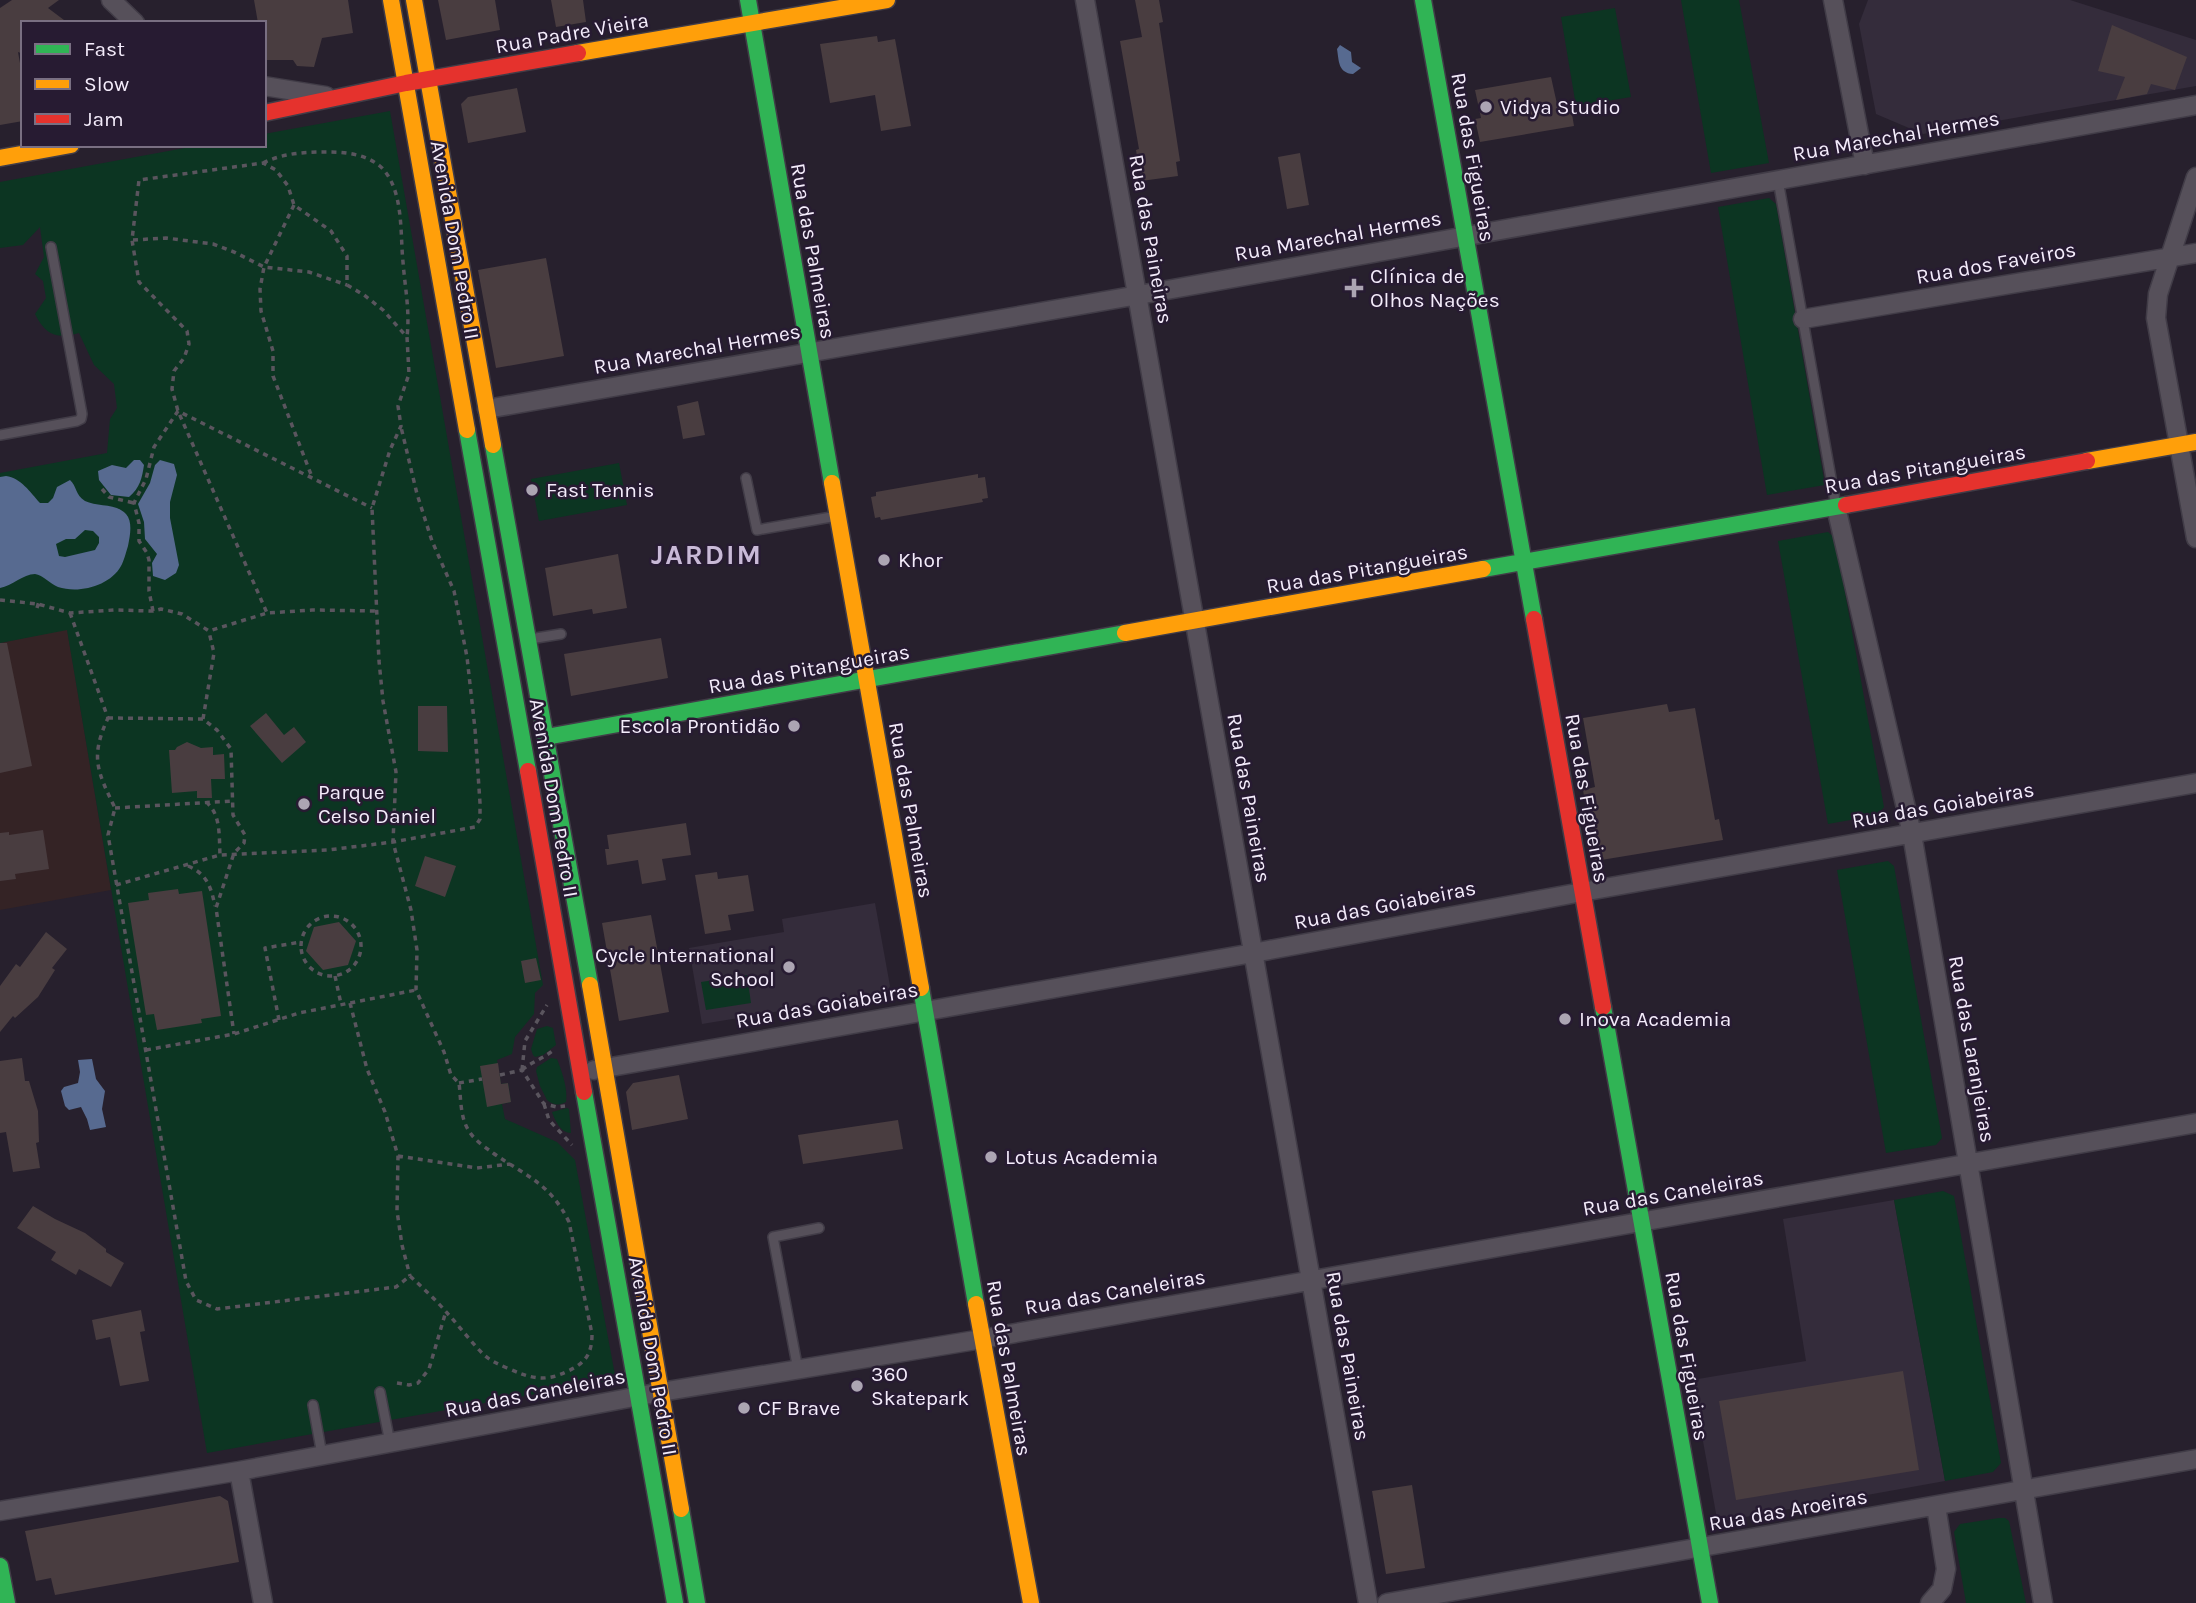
<svg xmlns="http://www.w3.org/2000/svg" width="2196" height="1603" viewBox="0 0 2196 1603" font-family="Karla,sans-serif">
  <rect width="100%" height="100%" fill="#27202d"/>
  <path fill="#342325" d="M67,629L111,890L0,910V643Z"/>
  <path fill="#342c3b" d="M1868,0H2070L2196,40V86L1923,134L1876,114L1859,24Z
    M875,903L890,986L888,990L884,994L702,1024L689,948L784,932L782,919Z
    M1894,1200L1945,1481L1723,1521L1717,1519L1692,1380L1806,1361L1783,1219Z"/>
  <path fill="#0c3522" d="M1681,0H1739L1769,163L1711,173Z
    M1615,8L1631,97L1576,106L1561,17Z
    M390,111L543,985L535,993L534,1014L515,1037L512,1054L497,1060L501,1084L508,1083L511,1102L502,1104L505,1119L557,1142L575,1160L615,1375L613,1380L207,1453L67,630L0,643V473L107,453L110,419L117,408L114,384L94,365L79,333C57,339 46,336 35,314L46,298L43,281L35,274L44,257L40,227L23,245L0,248V182L201,145H264V134Z
    M1769,198L1776,204L1825,485L1767,495L1718,207Z
    M619,463L627,505L539,521L531,479Z
    M1828,532L1835,538L1884,807L1878,815L1828,824L1778,541Z
    M1888,861L1894,866L1942,1138L1936,1145L1886,1153L1837,870Z
    M747,975L751,1003L706,1010L701,982Z
    M547,1026L553,1028L556,1045L543,1055L535,1057L533,1055L531,1049L537,1029Z
    M551,1058L557,1059C562,1072 568,1088 566,1102C559,1106 553,1105 547,1100L540,1086L536,1071L537,1067Z
    M567,1108L569,1109L571,1133C561,1133 555,1121 552,1112Z
    M1943,1191L1954,1196L2001,1463L1993,1472L1945,1481L1894,1200Z
    M1999,1518H2005L2009,1521L2026,1603H1966L1954,1532L1960,1524Z"/>
  <path fill="#576a90" fill-rule="evenodd" d="M1340,45L1351,52L1352,62L1361,68L1353,74C1338,73 1339,61 1337,49Z
    M134,460H140L144,465C142,478 140,488 129,497L111,495L99,480L98,471L112,465L126,468Z
    M160,460L174,464L177,475L170,502V518L179,565L176,573L165,580L153,576L152,563L157,554L145,539L144,522L138,504L150,483L155,465Z
    M6,476C21,478 30,492 40,503H48L53,498L57,487L70,480C77,486 75,495 85,501C97,507 116,503 126,514C133,522 130,536 128,546C126,552 124,561 121,566C110,586 79,594 58,587C50,584 43,575 35,574C23,574 12,586 0,588V477ZM85,530L93,531L99,537V543L95,550L65,557L59,556L56,544L66,539H75Z
    M92,1059L96,1079L105,1091L102,1109L106,1127L90,1130L87,1119L81,1107L69,1110L65,1106L61,1091L64,1087L78,1083L80,1072L78,1060Z"/>
  <path fill="#493d40" d="M12,0H59L48,8L68,23H23V54L18,52L23,80V121L0,125V8Z
    M254,0H348L353,33L322,38L314,67L297,66L293,60H264V23H258Z
    M438,0H495L500,30L446,40Z
    M551,0H583L586,22L556,27Z
    M1135,0H1159L1163,22L1159,23L1180,161L1176,162L1178,176L1141,181L1136,150L1139,149L1120,41L1142,37Z
    M2112,25L2187,57L2175,90L2151,84L2147,94L2116,100L2125,77L2098,71Z
    M877,36L878,42L895,39L911,126L881,131L875,95L830,103L820,44Z
    M1551,77L1557,104L1570,102L1574,126L1480,142L1475,119L1481,118L1475,90Z
    M517,88L526,132L468,143L461,104L468,97Z
    M1300,153L1309,205L1287,209L1278,157Z
    M546,258L564,356L496,368L478,270Z
    M698,401L705,435L683,439L677,406Z
    M978,474V478L985,477L988,498L982,499L983,502L881,520L880,517L875,518L871,497L876,496V492Z
    M618,554L627,608L593,614L592,609L553,616L545,568Z
    M661,638L668,678L571,696L564,654Z
    M0,643H7L32,766L0,773Z
    M1667,704L1669,712L1695,708L1715,820L1719,819L1723,840L1595,861L1583,790L1595,787L1583,718Z
    M418,706H447L448,752L418,751Z
    M266,713L284,735L294,727L306,742L282,763L250,726Z
    M187,742L201,748L213,747V755L224,754L225,779H211L212,798H197V791L172,793L169,750H175L177,747Z
    M686,823L691,855L662,859L666,880L642,884L638,860L607,865L605,849H609L607,835Z
    M43,830L49,869L15,874L16,879L0,881V833L9,832V835Z
    M425,856L456,866L445,897L415,886Z
    M717,872L718,879L748,875L754,911L728,915L731,930L705,934L695,875Z
    M178,889L179,894L202,891L221,1016L201,1019L202,1023L157,1030L154,1014L146,1015L128,903L149,900L148,893Z
    M651,915L669,1012L619,1021L602,923Z
    M339,922L356,941L348,965L323,970L306,951L314,927Z
    M46,932L67,949L52,968L55,970L38,997L15,1018L13,1016L0,1032V986L16,964L20,967Z
    M536,958L541,980L525,983L521,961Z
    M22,1058L25,1081H29L38,1111L39,1142L36,1143L40,1168L13,1172L6,1132L0,1133V1061Z
    M498,1063L501,1084L508,1083L511,1102L487,1107L480,1066Z
    M679,1075L688,1119L632,1130L626,1092L633,1083Z
    M898,1120L903,1149L803,1164L798,1135Z
    M33,1206L55,1219L85,1233L106,1249V1252L124,1263L111,1287L79,1269L76,1275L51,1260L56,1252L17,1228Z
    M141,1310L145,1331L140,1332L149,1381L120,1386L110,1337L96,1340L92,1320Z
    M1903,1371L1919,1470L1736,1500L1719,1401Z
    M1412,1485L1425,1568L1386,1574L1372,1491Z
    M220,1496L228,1501L239,1562L55,1595L51,1578L36,1581L25,1531Z"/>
  <g fill="none" stroke-linecap="round" stroke-linejoin="round">
    <g stroke="#413c47" stroke-width="12">
      <path id="lane" d="M1778,180L1836,506
        M0,435L77,421L81,419L82,414L51,247
        M746,478L757,530L837,516
        M530,639L561,634
        M798,1370L773,1237L819,1228
        M380,1392L390,1443
        M313,1405L322,1455"/>
    </g>
    <g stroke="#413c47" stroke-width="21">
      <path id="street" d="M111,0L135,23
        M1085,0L1368,1603
        M1833,0L1865,165
        M264,86L326,96
        M2196,177L2158,294L2156,318L2196,538
        M1803,319L2196,253
        M487,409L1167,290L2196,105
        M1836,507L1912,834L2043,1603
        M594,1070L1253,953L1582,892L2196,783
        M239,1471L263,1603
        M0,1511L239,1471L661,1392L982,1339L2196,1123
        M1387,1603L2196,1459
        M1930,1603L1942,1589L1946,1569L1936,1506"/>
    </g>
    <g stroke="#413c47" stroke-width="19">
      <path id="fast" d="M748,0L832,483
        M1423,0L1534,619
        M467,430L528,771
        M493,445L590,985
        M1483,569L1846,505
        M546,737L1125,633
        M921,988L976,1304
        M1603,1007L1710,1603
        M584,1092L675,1603
        M681,1509L697,1603
        M0,1566L7,1603"/>
    </g>
    <g stroke="#413c47" stroke-width="19">
      <path id="slow" d="M391,0L467,430
        M414,0L493,445
        M578,53L887,0
        M0,158L71,145
        M2087,461L2196,442
        M832,483L921,988
        M1125,633L1483,569
        M590,985L681,1509
        M976,1304L1031,1603"/>
    </g>
    <g stroke="#413c47" stroke-width="19">
      <path id="jam" d="M264,113L406,83L578,53
        M1846,505L2087,461
        M1534,619L1603,1007
        M528,771L584,1092"/>
    </g>
    <path stroke="#5a555e" stroke-width="3.5" stroke-dasharray="5 5" stroke-linecap="butt" d="M263,163C283,153 305,152 326,152C346,152 367,154 382,168C404,191 400,233 403,262C405,288 410,311 407,337
      M294,205L264,267L260,289L261,311L273,351V376L312,477
      M133,240L166,238L213,244L234,252L264,267L309,272L347,285
      M102,489L109,497L134,503
      M0,600L38,604L70,613L114,610L153,611L161,609L182,614L209,631L267,613L312,610L377,611
      M37,608L39,601
      M153,611L149,591V560L147,553L139,541V523L134,503L146,479L154,447L178,411L372,508
      M70,613L108,718C90,757 97,771 115,808L108,835L186,1281L196,1300L217,1309L396,1287L410,1276C423,1288 437,1301 448,1314C460,1327 471,1342 484,1355C491,1361 498,1364 507,1368C530,1378 544,1383 568,1371C586,1363 592,1353 592,1334L569,1222C550,1183 526,1176 493,1153C485,1147 474,1140 469,1131C460,1118 461,1098 459,1083L451,1075L444,1052L416,990L417,950L411,910L393,842L396,772L383,701L379,661L372,508L390,450L401,426L398,406L409,374L407,337L383,310L364,295L347,285V256L331,231L294,205L288,186L276,170L263,163L139,180L132,240L139,282L187,331L189,344L184,358L174,371L172,389L178,411L267,613
      M108,718L203,719L217,730L231,749L233,815L245,835L244,843L234,853L216,908L234,1034
      M203,719L214,653L209,632
      M206,802C221,814 219,836 220,855
      M115,808L232,801
      M188,866C207,874 211,887 215,906
      M116,885L220,855L328,850L393,842L475,827L480,819V803L475,729L467,657L454,591L432,541L417,494L401,427
      M301 946a30 30 0 1 1 60 0a30 30 0 1 1-60 0Z
      M335,976L341,1004
      M350,1003L367,1069L385,1112L398,1156L397,1211L402,1245L410,1276
      M279,1020L265,948L301,942
      M146,1050L234,1034L299,1013L416,990
      M522,1070L525,1041L547,1005
      M522,1070C533,1061 543,1059 555,1049
      M500,1075L522,1070L544,1104L557,1107L565,1106
      M459,1083L482,1079
      M544,1104L549,1120L572,1145
      M398,1156L477,1168L510,1164
      M397,1383L409,1385L418,1383L429,1369L446,1311"/>
    <use href="#lane" stroke="#56505a" stroke-width="9"/>
    <use href="#street" stroke="#56505a" stroke-width="18"/>
    <use href="#fast" stroke="#30b455" stroke-width="16"/>
    <use href="#slow" stroke="#ff9f0a" stroke-width="16"/>
    <use href="#jam" stroke="#e5322d" stroke-width="16"/>
  </g>
  <g fill="#aca5b3" stroke="#271b32" stroke-width="2.5">
    <circle cx="1486" cy="107" r="7"/>
    <path d="M1350.5 277.5h7v7h7v7h-7v7h-7v-7h-7v-7h7z"/>
    <circle cx="532" cy="490" r="7"/>
    <circle cx="884" cy="560" r="7"/>
    <circle cx="794" cy="726" r="7"/>
    <circle cx="304" cy="804" r="7"/>
    <circle cx="789" cy="967" r="7"/>
    <circle cx="1565" cy="1019" r="7"/>
    <circle cx="991" cy="1157" r="7"/>
    <circle cx="857" cy="1386" r="7"/>
    <circle cx="744" cy="1408" r="7"/>
  </g>
  <g text-anchor="middle" dominant-baseline="central" stroke-width="5" stroke-linejoin="round" paint-order="stroke">
    <g font-size="21" fill="#f4ecfb" stroke="#271b32">
      <text transform="translate(572 33) rotate(-10)">Rua Padre Vieira</text>
      <text transform="translate(1896 136) rotate(-10)">Rua Marechal Hermes</text>
      <text transform="translate(1473 157) rotate(80)">Rua das Figueiras</text>
      <text transform="translate(1338 236) rotate(-10)">Rua Marechal Hermes</text>
      <text transform="translate(1151 239) rotate(80)">Rua das Paineiras</text>
      <text transform="translate(455 240) rotate(80)">Avenida Dom Pedro II</text>
      <text transform="translate(813 251) rotate(80)">Rua das Palmeiras</text>
      <text transform="translate(1996 263) rotate(-10)">Rua dos Faveiros</text>
      <text transform="translate(697 349) rotate(-10)">Rua Marechal Hermes</text>
      <text transform="translate(1925 469) rotate(-10)">Rua das Pitangueiras</text>
      <text transform="translate(1367 569) rotate(-10)">Rua das Pitangueiras</text>
      <text transform="translate(809 669) rotate(-10)">Rua das Pitangueiras</text>
      <text transform="translate(554 798) rotate(80)">Avenida Dom Pedro II</text>
      <text transform="translate(1249 798) rotate(80)">Rua das Paineiras</text>
      <text transform="translate(1587 798) rotate(80)">Rua das Figueiras</text>
      <text transform="translate(1943 805) rotate(-10)">Rua das Goiabeiras</text>
      <text transform="translate(911 810) rotate(80)">Rua das Palmeiras</text>
      <text transform="translate(1385 905) rotate(-11)">Rua das Goiabeiras</text>
      <text transform="translate(827 1005) rotate(-10)">Rua das Goiabeiras</text>
      <text transform="translate(1972 1049) rotate(80)">Rua das Laranjeiras</text>
      <text transform="translate(1673 1193) rotate(-10)">Rua das Caneleiras</text>
      <text transform="translate(1115 1292) rotate(-10)">Rua das Caneleiras</text>
      <text transform="translate(653 1356) rotate(80)">Avenida Dom Pedro II</text>
      <text transform="translate(1348 1356) rotate(80)">Rua das Paineiras</text>
      <text transform="translate(1687 1356) rotate(80)">Rua das Figueiras</text>
      <text transform="translate(1009 1368) rotate(80)">Rua das Palmeiras</text>
      <text transform="translate(535 1393) rotate(-11)">Rua das Caneleiras</text>
      <text transform="translate(1788 1510) rotate(-10)">Rua das Aroeiras</text>
    </g>
    <g font-size="21" fill="#f4ecfb" stroke="#271b32" text-anchor="start">
      <text x="1500" y="107">Vidya Studio</text>
      <text x="1370" y="276">Clínica de<tspan x="1370" dy="24">Olhos Nações</tspan></text>
      <text x="546" y="490">Fast Tennis</text>
      <text x="898" y="560">Khor</text>
      <text x="780" y="726" text-anchor="end">Escola Prontidão</text>
      <text x="318" y="792">Parque<tspan x="318" dy="24">Celso Daniel</tspan></text>
      <text x="775" y="955" text-anchor="end">Cycle International<tspan x="775" dy="24">School</tspan></text>
      <text x="1579" y="1019">Inova Academia</text>
      <text x="1005" y="1157">Lotus Academia</text>
      <text x="871" y="1374">360<tspan x="871" dy="24">Skatepark</tspan></text>
      <text x="758" y="1408">CF Brave</text>
    </g>
    <g font-size="28" font-weight="bold" letter-spacing="2" fill="#c9bad7" stroke="#271b32">
      <text x="707" y="554">JARDIM</text>
    </g>
  </g>
  <rect x="21" y="21" width="245" height="126" fill="#271b32" stroke="#796f82" stroke-width="2"/>
  <rect x="35" y="44" width="35" height="10" fill="#30b455" stroke="#796f82" stroke-width="2"/>
  <text x="84" y="56" font-size="21" fill="#f4ecfb">Fast</text>
  <rect x="35" y="79" width="35" height="10" fill="#ff9f0a" stroke="#796f82" stroke-width="2"/>
  <text x="84" y="91" font-size="21" fill="#f4ecfb">Slow</text>
  <rect x="35" y="114" width="35" height="10" fill="#e5322d" stroke="#796f82" stroke-width="2"/>
  <text x="84" y="126" font-size="21" fill="#f4ecfb">Jam</text>
</svg>
